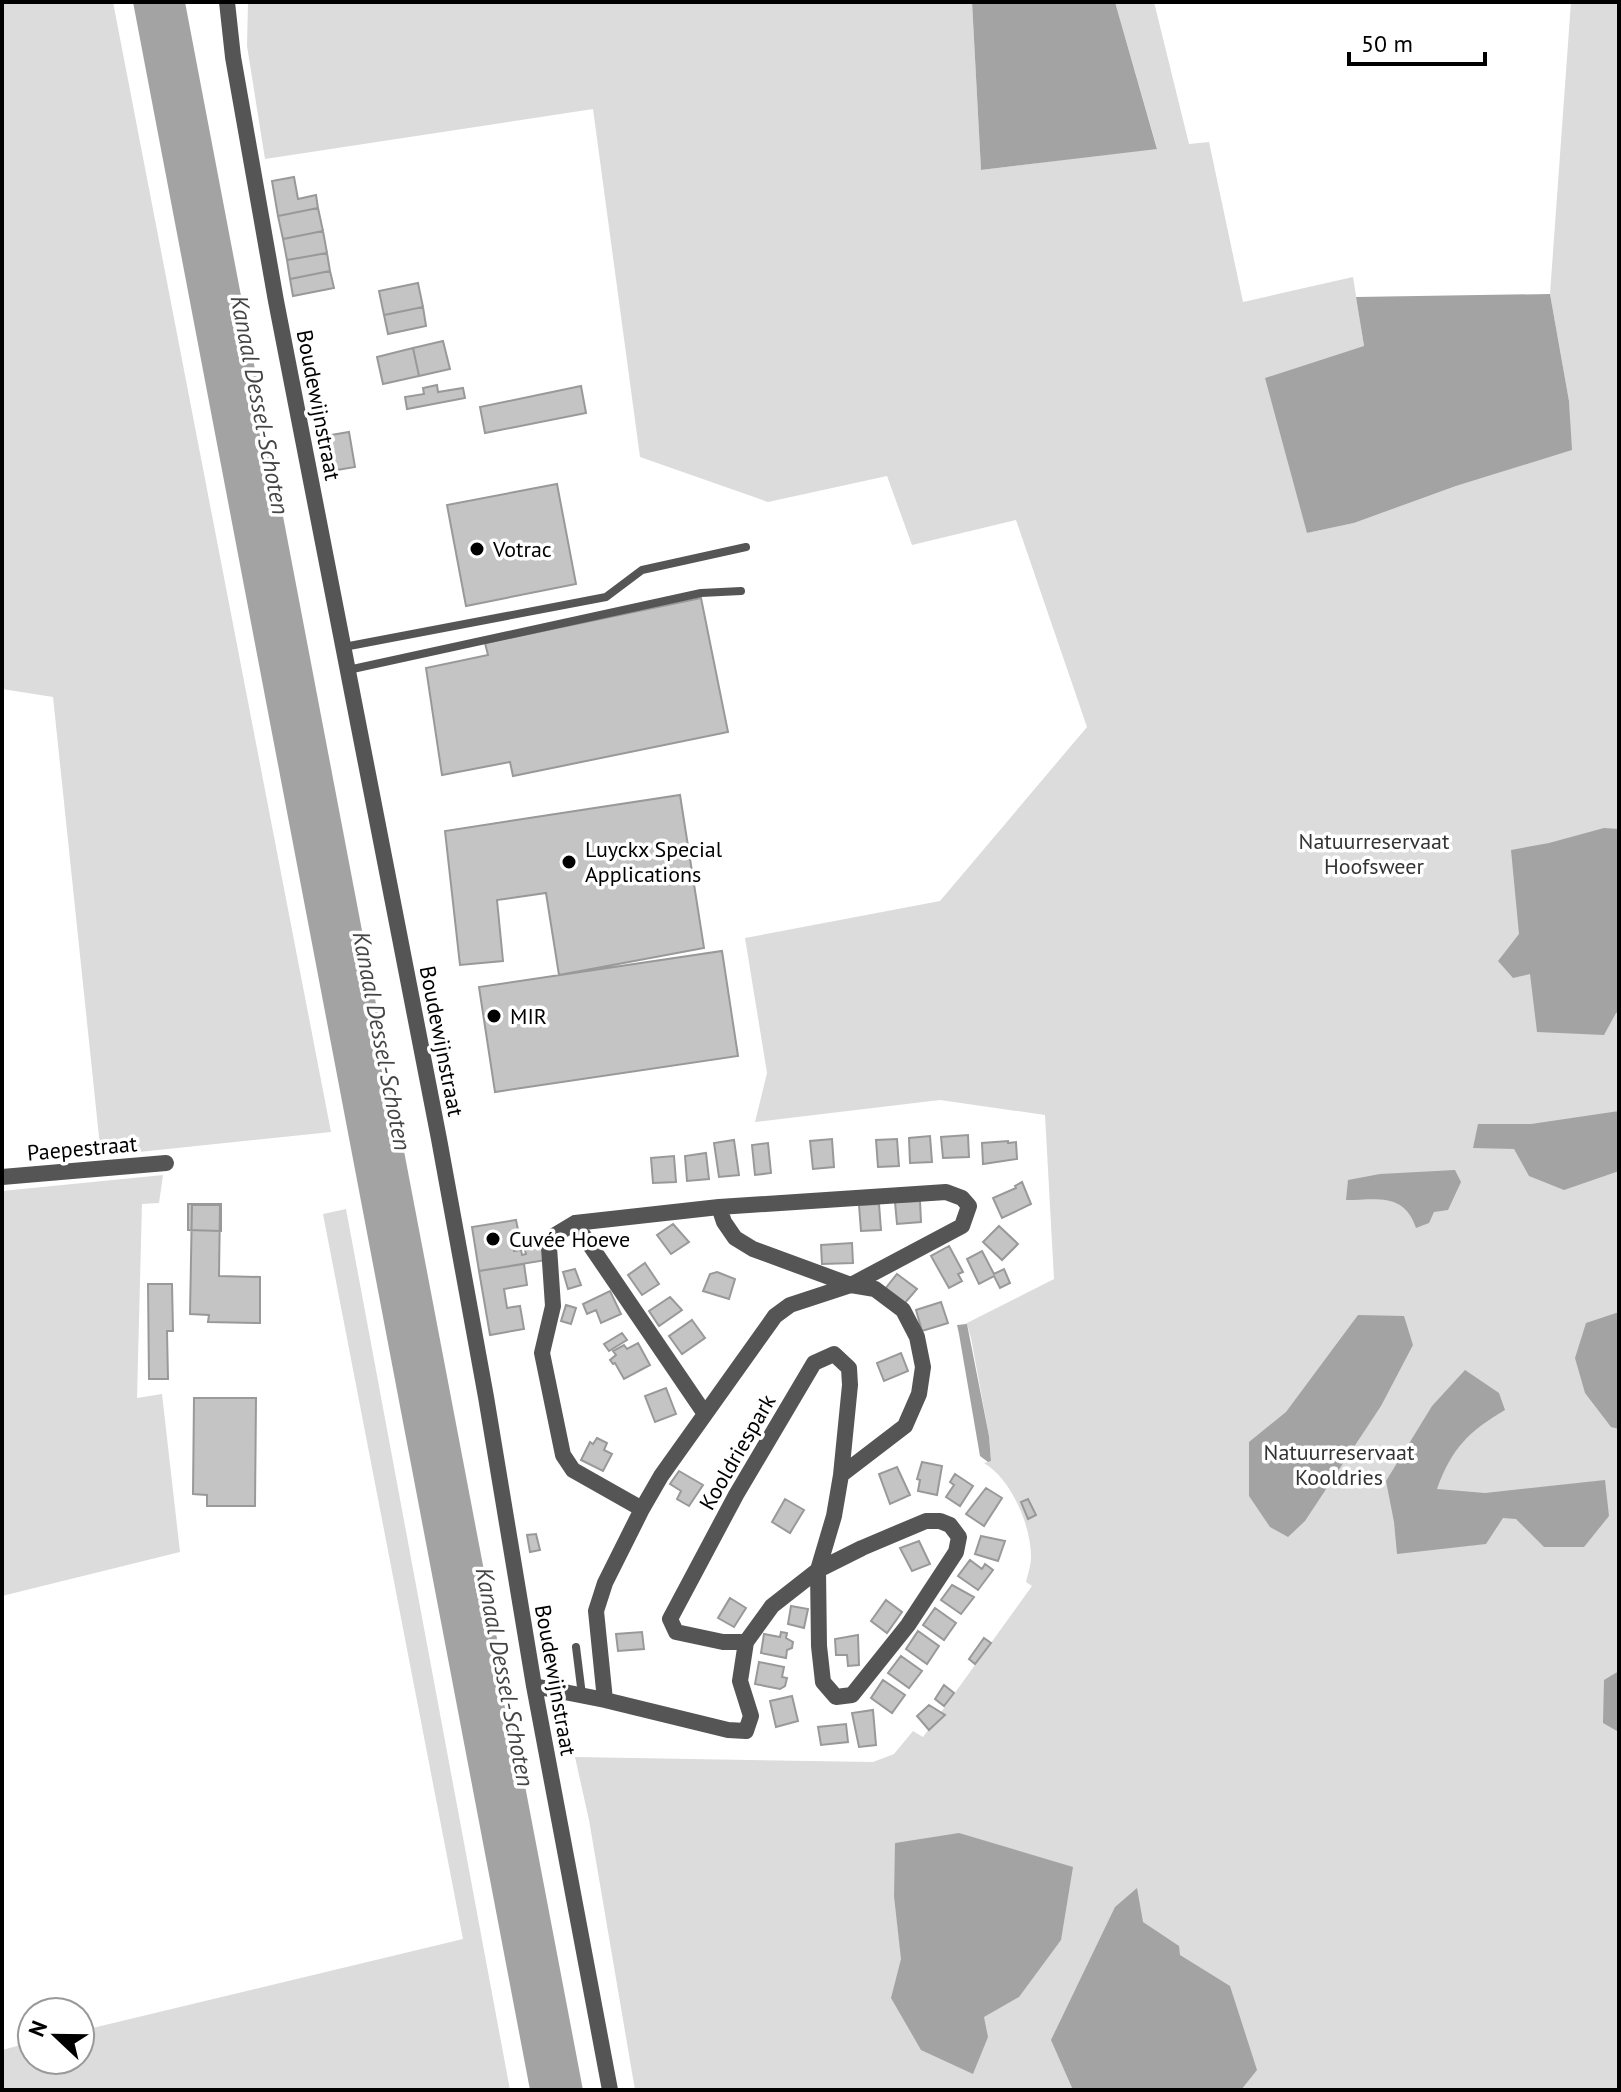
<svg xmlns="http://www.w3.org/2000/svg" width="1621" height="2092" viewBox="0 0 1621 2092" font-family="'PT Sans',sans-serif">
  <rect width="100%" height="100%" fill="#fff"/>
  <path fill="#dcdcdc" d="M2,2H113L331,1132L101,1156L53,697L2,689Z
    M248,2H972L981,170L1157,148L1115,2H1154L1189,144L1209,142L1243,302L1353,277L1364,346L1307,533L1354,523L1456,486L1571,450L1569,401L1550,294L1571,2H1619V2090H635L589,1820L575,1757L873,1762L894,1754L913,1731L923,1737L1032,1586L1026,1582C1028,1574 1031,1565 1031,1557C1031,1525 1011,1479 984,1463L991,1461L989,1436L971,1338L967,1324L963,1325L1054,1279L1045,1115L940,1100L755,1122L767,1073L745,938L940,901L1087,727L1016,520L912,545L887,476L768,502L640,457L593,109L265,159L247,46Z
    M163,1175L159,1203L142,1204L137,1398L162,1394L180,1552L2,1596V1191Z
    M346,1209L510,2090H2V2050L32,2042V2060H80V2031L463,1939L323,1214Z"/>
  <path fill="#a3a3a3" d="M133,2H185L583,2090H530Z
    M972,2H1115L1157,149L981,170Z
    M1550,294L1569,401L1572,450L1456,486L1354,523L1307,533L1265,378L1364,346L1356,297Z
    M1604,828L1619,829V1012L1616,1013L1604,1035L1537,1032L1530,974L1513,978L1498,961L1519,934L1511,850L1549,843Z
    M1619,1111V1171L1564,1190L1529,1176L1514,1149L1473,1148L1478,1124H1531Z
    M1455,1170L1461,1182L1448,1210L1434,1212L1429,1223L1416,1228C1404,1192 1377,1200 1346,1200L1348,1180L1380,1174Z
    M1619,1312V1429L1611,1427L1585,1393L1575,1358L1586,1323Z
    M1358,1315L1404,1316L1413,1345L1381,1406L1305,1521L1288,1537L1270,1527L1249,1496V1442L1286,1412Z
    M967,1324L989,1436L991,1461L988,1462L980,1456L959,1334L957,1325Z
    M1465,1370L1499,1393L1505,1410C1468,1432 1452,1448 1437,1489L1485,1493L1605,1480L1609,1516L1584,1547H1544L1516,1519L1503,1518L1486,1544L1397,1554L1394,1522L1386,1481L1432,1406Z
    M1619,1671V1729L1617,1731L1603,1723L1604,1680Z
    M959,1833L1073,1867L1061,1940L1019,1997L984,2017L988,2037L973,2074L921,2050L891,1998L901,1959L894,1896L895,1843Z
    M1137,1888L1143,1922L1179,1946L1180,1955L1230,1986L1257,2070L1241,2090H1073L1051,2040L1115,1907Z"/>
  <path fill="#c4c4c4" stroke="#999" stroke-width="2" d="M294,177L298,199L316,195L318,208L278,216L272,181Z
    M318,208L323,231L283,239L278,216Z
    M323,231L327,253L287,260L283,239Z
    M327,253L330,271L290,279L287,260Z
    M330,271L334,288L293,296L290,279Z
    M418,283L423,307L384,315L379,291Z
    M423,307L426,326L388,334L384,315Z
    M443,341L450,369L419,376L413,348Z
    M413,348L419,376L383,384L377,357Z
    M437,385L438,392L463,388L465,398L407,409L405,397L424,394L423,388Z
    M581,386L586,413L485,433L480,407Z
    M349,432L355,467L325,472L319,437Z
    M557,484L576,584L466,606L447,505Z
    M701,598L728,732L513,776L510,762L442,775L426,668L488,655L485,643Z
    M680,795L704,948L559,975L546,893L497,900L503,961L460,965L445,831Z
    M722,951L738,1056L495,1092L479,987Z
    M968,1135L969,1157L943,1158L941,1137Z
    M930,1136L932,1162L910,1163L909,1138Z
    M832,1139L834,1167L813,1169L810,1141Z
    M897,1139L899,1166L878,1167L876,1140Z
    M734,1140L739,1175L719,1177L714,1143Z
    M1008,1141V1143L1016,1142L1017,1159L983,1164L982,1143Z
    M768,1143L771,1173L755,1175L752,1145Z
    M706,1153L709,1179L687,1181L685,1156Z
    M674,1156L676,1182L653,1183L651,1158Z
    M1022,1182L1031,1204L1002,1218L993,1198L1016,1188L1015,1186Z
    M920,1201L921,1222L897,1224L895,1202Z
    M188,1204H221V1231L188,1230Z
    M879,1204L881,1230L861,1231L859,1205Z
    M192,1205H220L219,1276L260,1277V1323L208,1322L209,1315L190,1314Z
    M516,1220L518,1230L511,1231L514,1251L521,1250L522,1255L526,1254L525,1250L544,1247L546,1260L479,1271L472,1227Z
    M673,1224L689,1242L671,1254L657,1235Z
    M999,1226L1018,1244L1002,1260L983,1242Z
    M852,1243L853,1263L822,1264L821,1245Z
    M949,1246L963,1272L958,1274L962,1281L949,1288L931,1256Z
    M982,1251L994,1274L1004,1269L1010,1283L1000,1288L994,1276L979,1284L967,1259Z
    M645,1263L659,1284L642,1295L628,1275Z
    M524,1264L527,1285L504,1289L507,1308L520,1306L524,1329L490,1335L479,1271Z
    M575,1269L581,1285L568,1289L563,1272Z
    M717,1272L735,1279L729,1299L703,1291L710,1274Z
    M897,1274L917,1289L904,1304L885,1289Z
    M148,1284H172L173,1331H167L168,1379H149Z
    M610,1291L621,1314L601,1323L596,1310L587,1314L583,1304Z
    M670,1297L682,1310L659,1326L649,1311Z
    M941,1302L948,1323L922,1331L916,1310Z
    M566,1305L576,1308L571,1324L561,1321Z
    M692,1320L705,1338L682,1354L669,1336Z
    M622,1333L627,1340L609,1351L604,1344Z
    M638,1343L650,1365L624,1379L615,1363L613,1364L610,1360L616,1355L613,1351L624,1345L627,1349Z
    M901,1353L908,1371L884,1381L877,1363Z
    M666,1388L676,1414L655,1422L645,1396Z
    M194,1398H256L255,1506H207V1495L193,1494Z
    M597,1438L607,1443L604,1450L612,1454L603,1471L581,1460L590,1442L593,1444Z
    M922,1462L942,1466L937,1495L918,1491L920,1480L917,1479Z
    M897,1467L910,1495L890,1504L879,1474Z
    M679,1471L703,1485L689,1506L677,1499L681,1491L670,1484Z
    M955,1474L973,1486L960,1506L946,1497L954,1485L950,1482Z
    M986,1488L1002,1498L984,1526L966,1514Z
    M785,1499L804,1510L790,1533L772,1522Z
    M1028,1499L1036,1515L1028,1519L1021,1502Z
    M536,1534L540,1550L530,1552L527,1535Z
    M981,1536L1005,1541L998,1561L975,1554Z
    M919,1541L930,1564L912,1571L900,1548Z
    M970,1560L982,1569L985,1564L993,1570L978,1590L958,1576Z
    M952,1585L974,1597L961,1614L941,1600Z
    M730,1598L746,1608L734,1627L718,1618Z
    M886,1600L902,1612L887,1633L871,1621Z
    M791,1606L808,1609L804,1628L788,1624Z
    M935,1608L956,1623L944,1640L923,1625Z
    M918,1631L939,1646L927,1664L906,1649Z
    M642,1632L644,1649L618,1651L616,1634Z
    M781,1632L787,1633L786,1638L793,1642L792,1648L787,1650L786,1658L761,1653L764,1634L780,1637Z
    M858,1635L859,1665L848,1666L847,1655H836L835,1639Z
    M984,1638L991,1643L975,1664L969,1659Z
    M901,1656L922,1671L909,1688L888,1673Z
    M759,1662L784,1667L782,1677L787,1678L785,1686L780,1689L755,1684Z
    M883,1680L905,1695L892,1713L871,1698Z
    M944,1685L954,1693L944,1706L935,1699Z
    M792,1696L798,1721L776,1727L770,1701Z
    M929,1705L945,1715L929,1730L917,1716Z
    M873,1710L876,1745L859,1747L852,1713Z
    M846,1724L848,1742L821,1745L818,1727Z"/>
  <g fill="none" stroke-linecap="round" stroke-linejoin="round">
    <path stroke="#555" stroke-width="8" d="M344,647L606,597L642,570L746,547
      M348,670L701,593L741,591
      M576,1647L582,1695"/>
    <path stroke="#555" stroke-width="16" d="M227,2L233,57L276,301L439,1139L486,1397L534,1686L610,2090
      M2,1177L166,1163
      M719,1207L724,1222L735,1238L753,1249L851,1285L875,1289L903,1310L917,1337L923,1367L919,1394L905,1426L841,1475
      M575,1223L705,1414
      M534,1686L605,1700L728,1730L746,1731L751,1716L740,1681L746,1642L772,1606L818,1570L862,1548L926,1521H940L950,1525L959,1537L956,1552L908,1625L852,1695L836,1697L823,1682L819,1646L818,1570L834,1516L841,1475L850,1385L849,1368L834,1354L814,1363L736,1495L670,1619L676,1632L723,1642H746
      M605,1700L596,1611L605,1583L642,1509L573,1470L563,1455L542,1353L553,1306L549,1247L555,1235L575,1223L719,1207L946,1192L962,1198L969,1206L962,1226L851,1285L790,1305L775,1316L661,1476L642,1509"/>
  </g>
  <g fill="#000" stroke="#fff" stroke-width="3">
    <circle cx="477" cy="549" r="8"/>
    <circle cx="569" cy="862" r="8"/>
    <circle cx="494" cy="1016" r="8"/>
    <circle cx="493" cy="1239" r="8"/>
  </g>
  <g text-anchor="middle" dominant-baseline="central" stroke-width="7" stroke-linejoin="round" paint-order="stroke">
    <g font-size="22" fill="#000" stroke="#fff">
      <text transform="translate(319 405) rotate(79)">Boudewijnstraat</text>
      <text transform="translate(442 1041) rotate(79)">Boudewijnstraat</text>
      <text transform="translate(82 1148) rotate(-5)">Paepestraat</text>
      <text transform="translate(737 1452) rotate(-60)">Kooldriespark</text>
      <text transform="translate(556 1680) rotate(80)">Boudewijnstraat</text>
    </g>
    <g font-size="22" fill="#000" stroke="#fff" text-anchor="start">
      <text x="493" y="549">Votrac</text>
      <text x="585" y="849">Luyckx Special<tspan x="585" dy="25">Applications</tspan></text>
      <text x="510" y="1016">MIR</text>
      <text x="509" y="1239">Cuvée Hoeve</text>
    </g>
    <g font-size="22" fill="#333" stroke="#fff">
      <text x="1374" y="841">Natuurreservaat<tspan x="1374" dy="25">Hoofsweer</tspan></text>
      <text x="1339" y="1452">Natuurreservaat<tspan x="1339" dy="25">Kooldries</tspan></text>
    </g>
    <g font-size="24" font-style="italic" fill="#444" stroke="#fff">
      <text transform="translate(260 405) rotate(79)">Kanaal Dessel-Schoten</text>
      <text transform="translate(382 1041) rotate(79)">Kanaal Dessel-Schoten</text>
      <text transform="translate(505 1677) rotate(79)">Kanaal Dessel-Schoten</text>
    </g>
  </g>
  <rect width="1621" height="2092" fill="none" stroke="#000000" stroke-width="8"/>
  <g transform="translate(56 2036) rotate(292)"><circle r="38" fill="#ffffff" stroke="#999999" stroke-width="2"/>
  <path d="M0-6L14 30L0 20L-14 30Z" fill="#000000"/>
  <text y="-12" font-size="22" font-weight="bold" text-anchor="middle" fill="#000000">N</text>
  </g>
  <path d="M1349 52v12h136v-12" fill="none" stroke="#000000" stroke-width="4"/>
  <text x="1361" y="52" font-size="24" fill="#000000" stroke="#ffffff" stroke-width="6" paint-order="stroke">50 m</text>
</svg>
